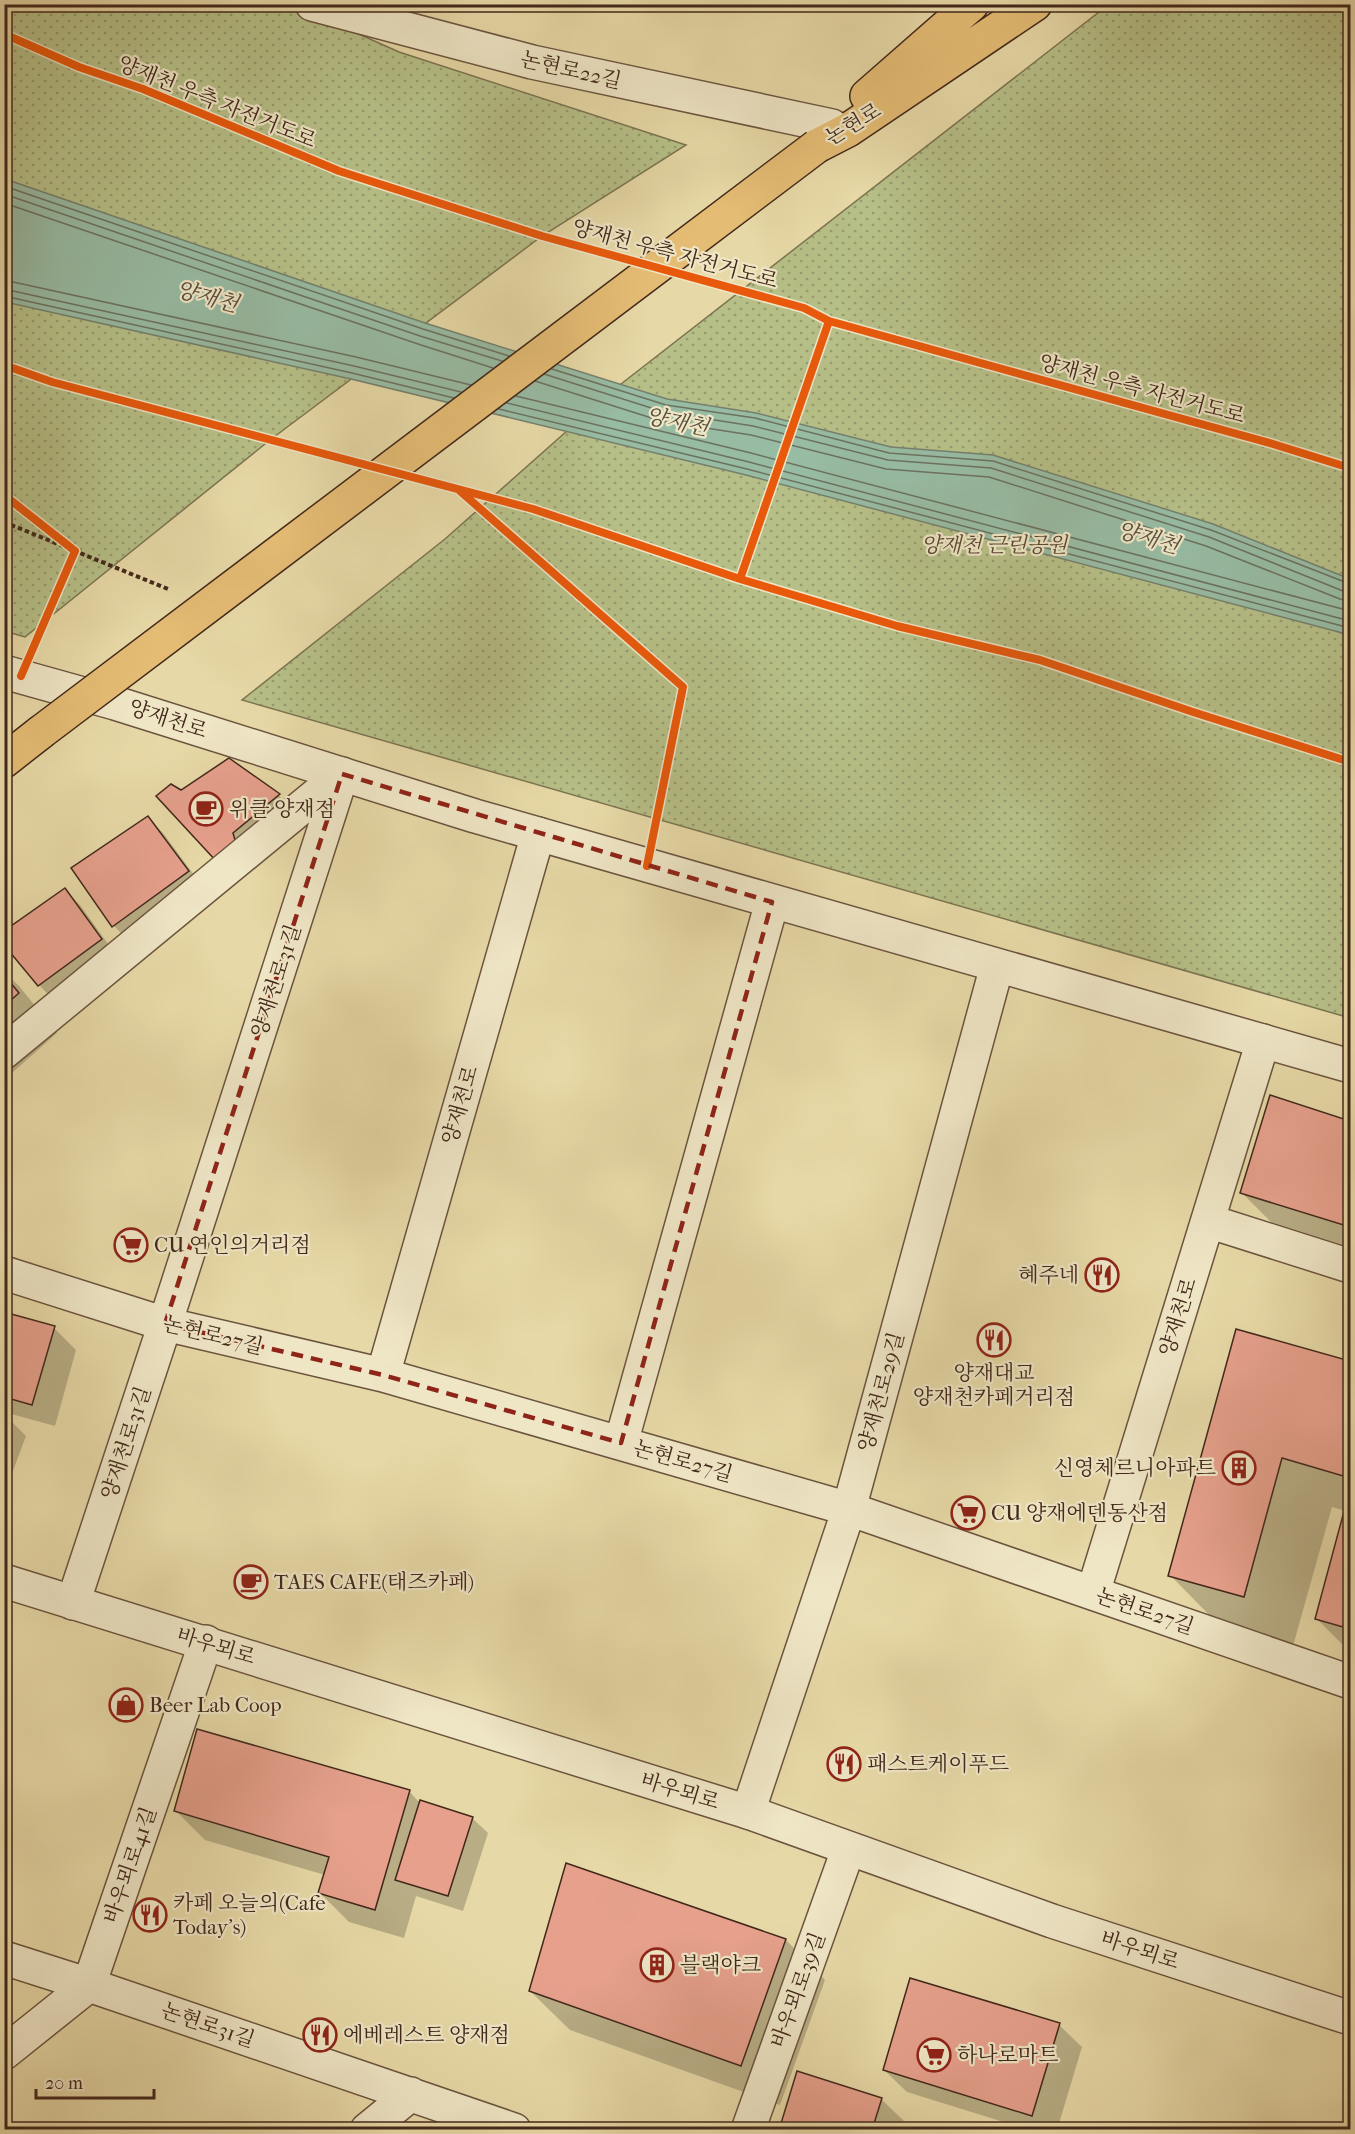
<svg xmlns="http://www.w3.org/2000/svg" width="1355" height="2134" viewBox="0 0 1355 2134" font-family="'IM FELL French Canon','Noto Serif KR',serif">
  <defs>
    <pattern id="grass-dots" width="8" height="8" patternUnits="userSpaceOnUse" patternTransform="scale(1.5)"><rect width="8" height="8" fill="#b6bf87"/><path d="M2 2h.1M6 6h.1" fill="none" stroke="#969b6e" stroke-width="1.8" stroke-linecap="round"/></pattern>
  </defs>
  <rect width="100%" height="100%" fill="#e7d9a7"/>
  <filter id="stains"><feTurbulence type="fractalNoise" baseFrequency=".00333" numOctaves="4"/><feColorMatrix values="0 0 0 0 .2 0 0 0 0 .09 0 0 0 0 .02 0 0 0 .5 -.17"/></filter>
  <radialGradient id="worn" r=".72"><stop offset=".6" stop-color="#630" stop-opacity="0"/><stop offset="1" stop-color="#630" stop-opacity=".3"/></radialGradient>
  <path fill="url(#grass-dots)" stroke="#7c7451" stroke-width="1.5" d="M4,5H294L399,52L686,145L542,236L270,440L25,637L4,631Z
    M1108,5H1350V1018L242,700L445,539L612,391Z"/>
  <path fill="#97bba3" stroke="#75806d" stroke-width="1.5" d="M5,179L425,323L667,399L756,413L891,447L993,455L1213,524L1350,579V635L746,475L351,379L5,302Z"/>
  <path fill="#0003" d="M229,760L279,796L294,810L251,862L181,792Z
    M148,818L163,833L203,887L129,941L114,926Z
    M65,890L80,905L116,955L54,1000L39,985L4,943Z
    M4,971L19,986L57,1033L4,1080Z
    M1271,1097L1350,1122V1247L1271,1222L1242,1193Z
    M4,1314L54,1328L76,1350L55,1426L4,1412Z
    M1237,1331L1350,1363V1652L1316,1618L1346,1511L1332,1507L1293,1646L1219,1625L1170,1575Z
    M4,1414L26,1436L4,1495Z
    M409,1791L419,1802L472,1818L488,1833L463,1911L416,1896L404,1938L349,1922L320,1893L325,1875L205,1840L176,1811Z
    M786,1940L825,1980L780,2105L570,2030L530,1991Z
    M1059,2025L1082,2047L1057,2130H1029L907,2092L884,2070Z
    M881,2099L904,2121L901,2130H780Z"/>
  <g fill="none" stroke-linecap="round" stroke-linejoin="round">
    <path stroke="#6c725f" stroke-width="1.5" d="M4,186L423,329L509,356
      M4,194L420,336L502,361
      M4,203L418,344L493,368
      M4,280L356,357L471,385
      M4,289L354,366L461,392
      M4,296L352,373L454,398
      M552,369L666,405L755,418L889,453L993,461L1211,530L1350,584
      M544,374L664,412L753,426L888,460L991,468L1209,537L1343,591L1350,592
      M535,381L661,421L751,435L886,469L989,477L1206,546L1340,599L1350,601
      M516,396L751,453L1350,611
      M507,403L749,462L1350,621
      M499,409L747,469L1350,628"/>
  </g>
  <path fill="#e6a08c" stroke="#42281b" stroke-width="1.5" d="M229,758L280,794L233,833L237,847L217,862L156,796L171,784L181,790Z
    M148,816L189,871L112,927L71,868Z
    M65,888L102,939L38,986L4,945V931Z
    M4,975L19,993L4,1006Z
    M1270,1095L1350,1121V1227L1240,1193Z
    M4,1312L55,1326L32,1405L4,1397Z
    M1236,1329L1350,1361V1478L1282,1458L1244,1597L1168,1576Z
    M1350,1489V1629L1315,1619Z
    M197,1729L410,1790L375,1910L318,1893L329,1857L174,1811Z
    M420,1800L473,1817L448,1896L395,1880Z
    M566,1863L786,1939L741,2066L529,1991Z
    M910,1978L1060,2023L1032,2116L883,2070Z
    M797,2071L882,2098L872,2130H779Z"/>
  <g fill="none" stroke-linecap="round" stroke-linejoin="round">
    <g stroke="#6b543e" stroke-width="36">
      <path id="minor" d="M312,4L532,62L832,126
        M4,1052L342,774
        M1208,1221L1350,1266
        M4,1273L165,1324L383,1375L849,1509L1350,1682
        M383,1375L538,834
        M621,1443L772,902
        M1093,1593L1263,1041
        M73,1603L165,1324L342,774
        M748,1812L849,1509L997,966
        M4,1958L89,1985L514,2130
        M4,2053L89,1985L206,1642
        M367,2130L411,2094
        M748,2130L848,1850"/>
    </g>
    <g stroke="#6b543e" stroke-width="36">
      <path id="tertiary" d="M4,672L115,703L475,816L1350,1066
        M4,1581L748,1812L1052,1921L1350,2018"/>
    </g>
    <g stroke="#42281b" stroke-width="36">
      <path id="primary" d="M867,96L972,4
        M817,146L848,130L1035,4
        M4,761L41,732"/>
    </g>
    <path stroke="#42281b" stroke-width="4" stroke-dasharray="4.5 3" stroke-linecap="butt" d="M4,522L168,589"/>
    <use href="#minor" stroke="#efe6c6" stroke-width="33"/>
    <use href="#tertiary" stroke="#efe6c6" stroke-width="33"/>
    <use href="#primary" stroke="#e4bc74" stroke-width="33"/>
    <g stroke="#42281b" stroke-width="36" stroke-linecap="butt">
      <path id="primary-bridge" d="M41,732L817,146"/>
    </g>
    <use href="#primary-bridge" stroke="#e4bc74" stroke-width="33"/>
    <g stroke="#efe6c6" stroke-width="11">
      <path id="cycleway" d="M4,34L79,67L143,89L339,171L542,236L804,308L829,321L1273,444L1350,468
        M4,365L52,382L533,509L740,579L897,626L1040,660L1193,712L1350,762
        M460,491L683,687L647,866
        M4,495L75,551L21,676
        M740,579L829,321"/>
    </g>
    <use href="#cycleway" stroke="#e8590c" stroke-width="8"/>
  </g>
  <path fill="none" stroke="#8f2418" stroke-width="4.5" stroke-dasharray="12 8" stroke-linejoin="round" d="M342,774L772,902L621,1443L383,1375L165,1324Z"/>
  <defs>
    <g id="cafe-ring" transform="scale(1.725)"><circle r="9.5" fill="#efe6c6" stroke="#8f2418" stroke-width="1.5"/><path d="M-5.5-4.5H6V0H3Q3 3.5 0 3.5H-2.5Q-5.5 3.5-5.5 0ZM3-3.2v2h1.7v-2ZM-6 4.5H4V6H-6Z" fill="#8f2418"/></g>
    <g id="supermarket-ring" transform="scale(1.725)"><circle r="9.5" fill="#efe6c6" stroke="#8f2418" stroke-width="1.5"/><path d="M-6-5.5h2.5l.6 2H6L4.5 2H-2.5L-4.4-4H-6ZM-1.5 3.2a1.3 1.3 0 1 0 .1 0ZM3 3.2a1.3 1.3 0 1 0 .1 0Z" fill="#8f2418"/></g>
    <g id="restaurant-ring" transform="scale(1.725)"><circle r="9.5" fill="#efe6c6" stroke="#8f2418" stroke-width="1.5"/><path d="M-5-6h1v4h1v-4h1v4h1v-4h1v5L-1.5 .5V6h-2V.5L-5-1ZM5-6V6H3V1.5H1.5Q1.5-4 5-6Z" fill="#8f2418"/></g>
    <g id="building-ring" transform="scale(1.725)"><circle r="9.5" fill="#efe6c6" stroke="#8f2418" stroke-width="1.5"/><path d="M-4-6H4V6H1V3H-1V6H-4ZM-2.5-4.3h1.7v1.8h-1.7ZM.8-4.3h1.7v1.8H.8ZM-2.5-1h1.7V.8h-1.7ZM.8-1h1.7V.8H.8Z" fill="#8f2418"/></g>
    <g id="shop-ring" transform="scale(1.725)"><circle r="9.5" fill="#efe6c6" stroke="#8f2418" stroke-width="1.5"/><path d="M-5-2.5h2.3a2.7 3.5 0 0 1 5.4 0H5L5.5 6h-11ZM-1.5-2.5h3a1.5 2.3 0 0 0-3 0Z" fill="#8f2418"/></g>
  </defs>
  <g fill-rule="evenodd">
    <use href="#cafe-ring" x="206" y="809"/>
    <use href="#supermarket-ring" x="131" y="1245"/>
    <use href="#restaurant-ring" x="1102" y="1275"/>
    <use href="#restaurant-ring" x="994" y="1340"/>
    <use href="#building-ring" x="1239" y="1468"/>
    <use href="#supermarket-ring" x="968" y="1513"/>
    <use href="#cafe-ring" x="251" y="1582"/>
    <use href="#shop-ring" x="126" y="1705"/>
    <use href="#restaurant-ring" x="844" y="1764"/>
    <use href="#restaurant-ring" x="150" y="1915"/>
    <use href="#building-ring" x="657" y="1965"/>
    <use href="#restaurant-ring" x="320" y="2035"/>
    <use href="#supermarket-ring" x="934" y="2055"/>
  </g>
  <g text-anchor="middle" dominant-baseline="central" stroke-width="4.5" stroke-linejoin="round" paint-order="stroke">
    <g font-size="21" fill="#42281b" stroke="#efe6c6">
      <text transform="translate(571 70) rotate(13)">논현로22길</text>
      <text transform="translate(217 102) rotate(22)">양재천 우측 자전거도로</text>
      <text transform="translate(853 124) rotate(-31)">논현로</text>
      <text transform="translate(675 254) rotate(15)">양재천 우측 자전거도로</text>
      <text transform="translate(1142 389) rotate(15)">양재천 우측 자전거도로</text>
      <text transform="translate(168 719) rotate(18)">양재천로</text>
      <text transform="translate(276 981) rotate(-72)">양재천로31길</text>
      <text transform="translate(460 1105) rotate(-74)">양재천로</text>
      <text transform="translate(1178 1317) rotate(-73)">양재천로</text>
      <text transform="translate(213 1335) rotate(14)">논현로27길</text>
      <text transform="translate(881 1392) rotate(-75)">양재천로29길</text>
      <text transform="translate(126 1443) rotate(-72)">양재천로31길</text>
      <text transform="translate(683 1461) rotate(16)">논현로27길</text>
      <text transform="translate(1145 1611) rotate(19)">논현로27길</text>
      <text transform="translate(216 1646) rotate(17)">바우뫼로</text>
      <text transform="translate(680 1791) rotate(17)">바우뫼로</text>
      <text transform="translate(130 1865) rotate(-71)">바우뫼로41길</text>
      <text transform="translate(1140 1950) rotate(18)">바우뫼로</text>
      <text transform="translate(798 1990) rotate(-70)">바우뫼로39길</text>
      <text transform="translate(208 2025) rotate(19)">논현로31길</text>
    </g>
    <g font-size="21" font-style="italic" fill="#594631" stroke="#efe6c6">
      <text x="994" y="545">양재천 근린공원</text>
    </g>
    <g font-size="21" fill="#42281b" stroke="#efe6c6" text-anchor="start">
      <text x="229" y="809">위클 양재점</text>
      <text x="154" y="1245">CU 연인의거리점</text>
      <text x="1079" y="1275" text-anchor="end">혜주네</text>
      <text x="994" y="1373" text-anchor="middle">양재대교<tspan x="994" dy="24">양재천카페거리점</tspan></text>
      <text x="1216" y="1468" text-anchor="end">신영체르니아파트</text>
      <text x="991" y="1513">CU 양재에덴동산점</text>
      <text x="274" y="1582">TAES CAFE(태즈카페)</text>
      <text x="149" y="1705">Beer Lab Coop</text>
      <text x="867" y="1764">패스트케이푸드</text>
      <text x="173" y="1903">카페 오늘의(Cafe<tspan x="173" dy="24">Today's)</tspan></text>
      <text x="680" y="1965">블랙야크</text>
      <text x="343" y="2035">에베레스트 양재점</text>
      <text x="957" y="2055">하나로마트</text>
    </g>
    <g font-size="22" font-style="italic" fill="#574d3d" stroke="#efe6c6">
      <text transform="translate(207 297) rotate(15)">양재천</text>
      <text transform="translate(677 422) rotate(12)">양재천</text>
      <text transform="translate(1148 538) rotate(16)">양재천</text>
    </g>
  </g>
  <rect width="1355" height="2134" fill="none" stroke="#e7d9a7" stroke-width="24"/>
  <rect x="6" y="6" width="1343" height="2122" fill="none" stroke="#42281b" stroke-width="3"/>
  <rect x="12" y="12" width="1331" height="2110" fill="none" stroke="#42281b" stroke-width="1.5"/>
  <path d="M36 2089v9h118v-9" fill="none" stroke="#42281b" stroke-width="3"/>
  <text x="45" y="2089" font-size="18" fill="#42281b" stroke="#efe6c6" stroke-width="4.5" paint-order="stroke">20 m</text>
  <rect width="100%" height="100%" filter="url(#stains)"/>
  <rect width="100%" height="100%" fill="url(#worn)"/>
</svg>
